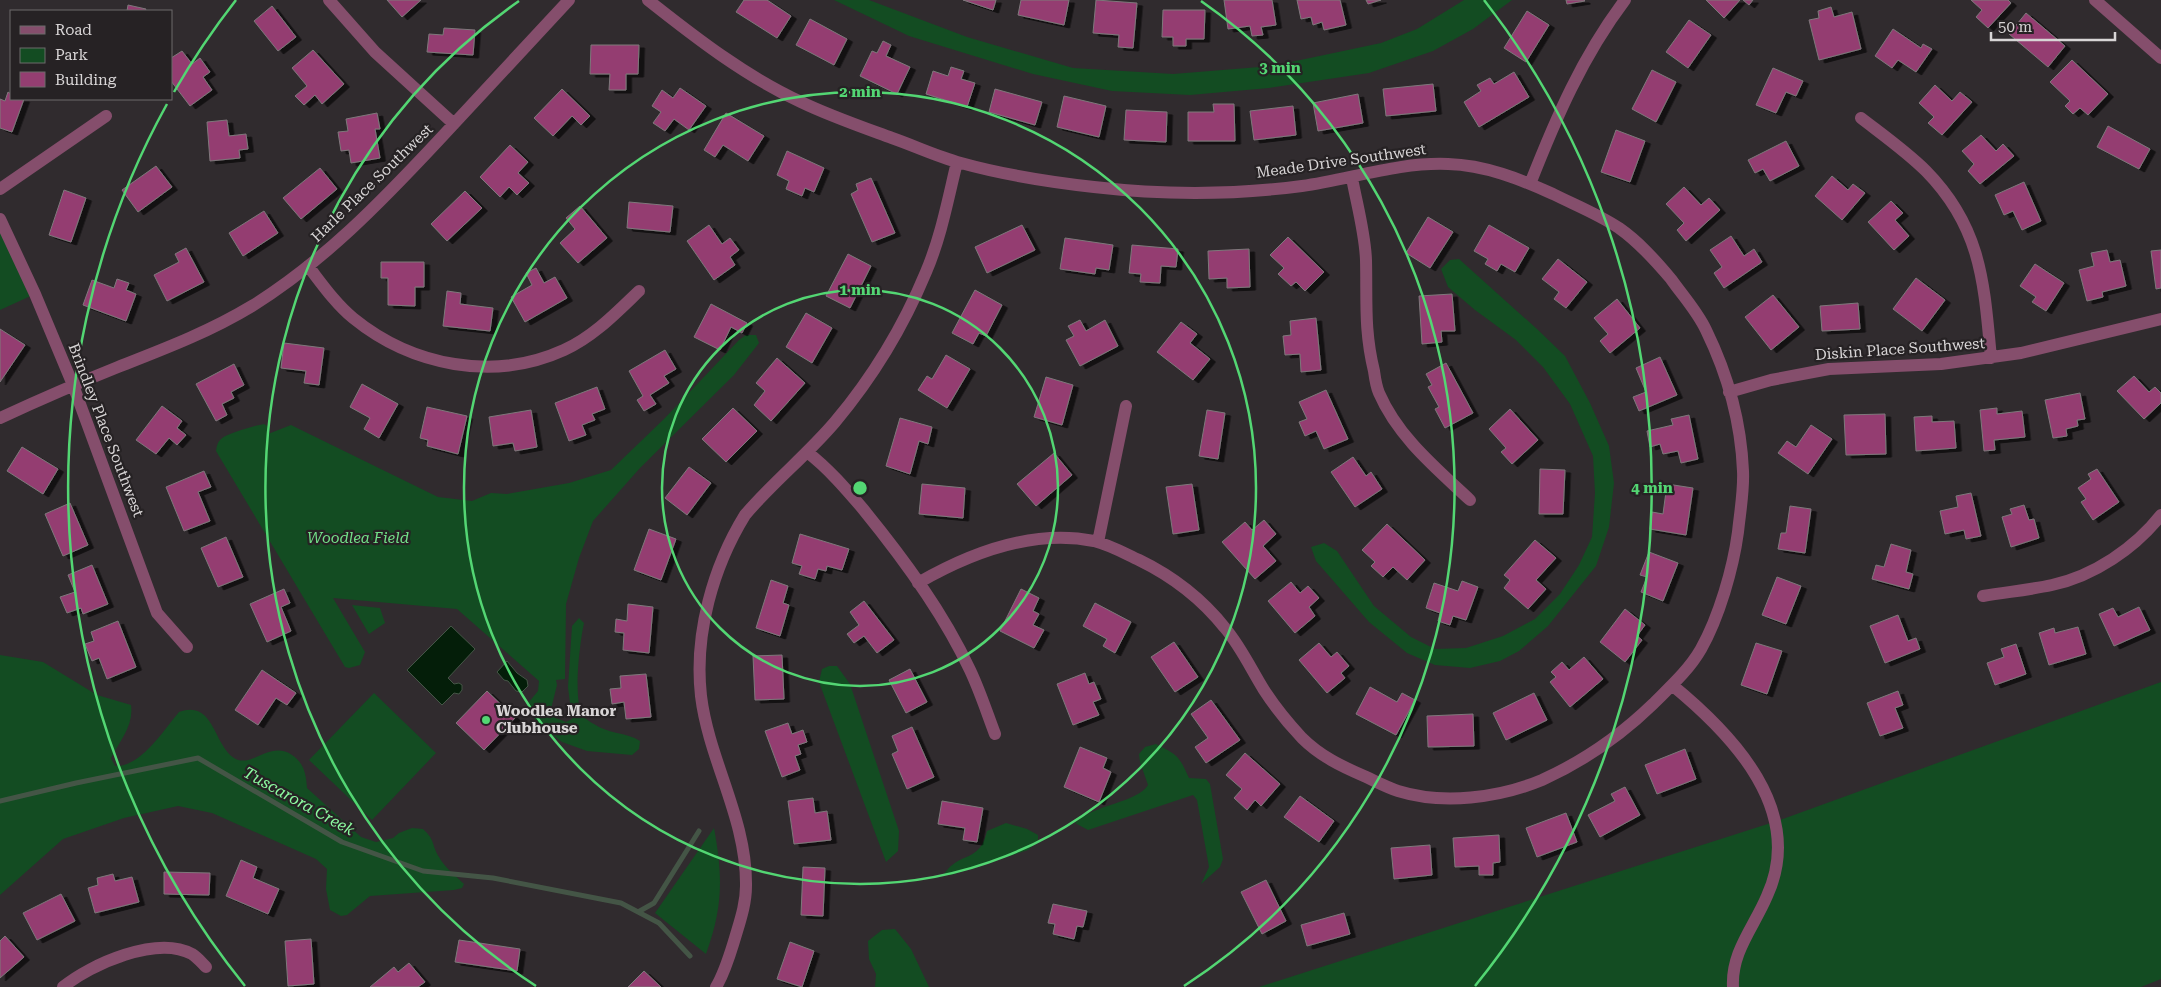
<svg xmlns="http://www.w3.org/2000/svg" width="2161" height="987" viewBox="0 0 2161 987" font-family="'Roboto Serif',serif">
  <defs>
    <filter id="shadow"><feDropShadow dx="5.5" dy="3" stdDeviation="0" flood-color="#0009"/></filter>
  </defs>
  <rect width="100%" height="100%" fill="#302b2e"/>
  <path fill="#134c22" d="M834,0H869L967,37L1073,68L1173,74L1272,66L1381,43L1417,29L1464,0H1512L1473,29L1433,51L1369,73L1269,88L1190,95L1112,91L1033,74L909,36Z
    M0,222L35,294L0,310Z
    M1459,259L1537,329L1565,356L1590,403L1609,446L1614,483L1609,527L1596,566L1548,626L1519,651L1500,661L1470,668L1435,665L1407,653L1369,622L1316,561L1311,547L1324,543L1337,551L1374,606L1411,637L1435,649L1466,648L1503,636L1535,619L1560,594L1579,565L1592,537L1595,493L1593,456L1570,404L1543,367L1516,340L1475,310L1448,287L1441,269L1450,260Z
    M746,335H756L759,343L734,375L640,468L593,521L579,558L566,604L565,679L556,680L557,685L551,709L556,718L566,722L572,719L568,687L572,626L579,618L584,623C580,642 573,696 582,714C584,718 590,722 594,724C608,734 626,732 640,741L639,749L632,755L587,751L562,742L542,727L531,715L529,702L538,691L539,681L457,609L333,598L365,652L360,665L349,668L345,667L216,451C217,446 217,443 221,439C228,433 254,426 264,424L269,427L268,434L291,425L438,497L472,501L491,493L507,494L569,483L611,470L665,418L739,340Z
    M352,605L380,608L385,623L369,634Z
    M0,655L43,662L97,695L131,705C134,725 120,741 111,758L115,766C141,767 163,731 179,712C214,699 213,744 234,758C251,769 270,740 292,755C304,763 306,774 307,788L361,837L376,842L393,838L399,833L412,828L423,829C436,841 431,844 439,857C445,868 455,875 464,884L462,888L454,890L370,896L347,915L341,916L330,910L326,889L327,869L316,859L212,813L178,806L124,818L63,839L0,895Z
    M829,666H837L850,684L899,831L898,851L886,862L819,682L822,669Z
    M2161,682V979L2141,987H1259L1777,821Z
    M374,693L436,753L372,820L309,760Z
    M1156,744C1178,755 1179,756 1189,778L1206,779L1210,784L1223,859L1220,867L1201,884L1209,867L1197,800L1193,795L1088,830L1075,823C1094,804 1137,803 1148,785L1140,762L1139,754L1145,747Z
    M1006,823L1027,829L1038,835V841L1028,850L951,875L944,874C961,850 979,864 987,831Z
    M714,828C723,877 723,907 706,954L655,913Z
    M895,929L911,949L929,987H875L876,974L869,959L868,941L882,930Z"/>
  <path fill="#041e09" stroke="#445546" d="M451,626L475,649L448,678L454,684L459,683L462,685V690L459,694L454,693L442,705L407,670Z
    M507,661L517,673L527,680L528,686L522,692L516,691L508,681L504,680L497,672Z"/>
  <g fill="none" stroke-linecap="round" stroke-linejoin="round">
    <path stroke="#445546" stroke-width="5" d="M0,801L76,783L198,758L342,842L423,871L493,878L621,903L659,923L690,956
      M638,912L654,903L699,831"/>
  </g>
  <path fill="#943e71" stroke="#7e787b" filter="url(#shadow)" d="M387,0H421L402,17Z
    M744,0H767L791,16L777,38L736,12Z
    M963,0H996L993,10Z
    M1021,0H1069L1064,25L1018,15Z
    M1096,0L1137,3L1133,48L1118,47L1119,35L1093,33Z
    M1224,0H1272L1276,25L1261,27L1263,35L1252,36L1250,26L1228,29Z
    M1297,0H1340L1346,25L1324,30L1322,22L1313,25L1311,17L1301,19Z
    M1366,0H1381L1368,4Z
    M1566,0H1584L1585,1L1567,4Z
    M1706,0H1740L1724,18Z
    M1743,0H1753L1749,5Z
    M1971,0H2008L2011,3L1988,28L1976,17L1982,10Z
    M128,5L146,9L145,11H127Z
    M272,6L296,37L278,51L254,21Z
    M1831,7L1834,17L1852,12L1861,49L1819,60L1809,20L1819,18L1818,11Z
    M1163,10H1205L1204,39H1186V46H1173V37H1162Z
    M1527,11L1549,25L1526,62L1504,48Z
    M2026,13L2065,46L2048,67L2009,34Z
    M810,19L847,39L834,65L796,45Z
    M1689,20L1711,35L1688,68L1666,52Z
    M444,28L475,30L473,55L427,52L429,34L443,35Z
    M1893,29L1921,48L1923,44L1932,49L1916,72L1898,60L1892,68L1875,56Z
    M883,41L891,45L886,56L910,67L897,94L860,76L872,51L877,53Z
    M591,45H639L638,74H626V90H609L610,74H590Z
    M313,50L344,84L322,104L315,95L304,105L295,96L307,86L292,68Z
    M182,51L192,64L200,58L210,72L203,77L212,90L190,106L171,81V58Z
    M2072,60L2108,94L2088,115L2080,108L2073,114L2065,106L2070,101L2050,82Z
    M951,67L964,71L961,79L975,83L967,107L926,94L933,71L948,76Z
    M1773,68L1803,81L1796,96L1786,92L1776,113L1756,105Z
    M1652,70L1676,82L1656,122L1632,109Z
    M1514,72L1529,97L1479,127L1464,102L1481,91L1477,85L1490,78L1494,84Z
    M1433,84L1436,111L1386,116L1383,89Z
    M1935,85L1952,101L1960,92L1972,102L1942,135L1928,123L1934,117L1919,103Z
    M680,88L706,106L689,130L674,119L665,131L653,123L661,112L652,106L662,90L673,98Z
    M562,89L590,116L581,125L572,116L553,136L534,118Z
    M995,89L1042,102L1035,125L989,112Z
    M8,92L11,94V99H24L12,132L0,128V99L5,101Z
    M1358,94L1363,123L1318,131L1313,103Z
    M1064,96L1106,106L1099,137L1057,127Z
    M1213,104H1234L1235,141H1188V112H1214Z
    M1293,106L1296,135L1254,140L1250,111Z
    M1126,110L1167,112L1166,142L1124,140Z
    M377,113L380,129H375L380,158L351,163L349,150L341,151L338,132L348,131L346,119Z
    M726,113L764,136L748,161L723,145L715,157L704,150Z
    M227,120L229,136L246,134L248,149L239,150L240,158L210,161L207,122Z
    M2108,126L2150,149L2139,169L2097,147Z
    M1616,130L1645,141L1630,182L1601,172Z
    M1981,135L1996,151L2003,144L2014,156L1980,184L1968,171L1974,164L1962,151Z
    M1786,141L1799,166L1770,181L1763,169L1755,173L1748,160Z
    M510,145L528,162L518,173L529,183L517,195L509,187L500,197L480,177Z
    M787,151L824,168L814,192L805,188L802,196L786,189L789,181L777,175Z
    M156,166L172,187L138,212L122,190Z
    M320,168L337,189L301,219L283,198Z
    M1832,176L1848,190L1853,184L1865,193L1842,220L1815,196Z
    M871,178L895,233L872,242L851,194L858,190L856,184Z
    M2024,182L2041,221L2022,230L2013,211L2004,215L1995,195Z
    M1684,187L1701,205L1709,198L1720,210L1686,241L1677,230L1684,223L1666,204Z
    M64,190L86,198L71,242L49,235Z
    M465,191L482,208L447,241L431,224Z
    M1891,201L1903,213L1895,220L1909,236L1894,250L1868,222Z
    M629,202L673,206L670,232L627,228Z
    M580,206L607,238L578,263L560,243L575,229L566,218Z
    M264,211L278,233L243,256L229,233Z
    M1428,217L1453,232L1430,268L1406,253Z
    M709,225L722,244L730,238L739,250L730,257L735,265L714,280L687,241Z
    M1022,225L1035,250L987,273L975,247Z
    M1489,225L1529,248L1515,272L1501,264L1497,271L1485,264L1488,259L1474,251Z
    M1731,236L1744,256L1754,249L1762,262L1724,288L1714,273L1722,267L1710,250Z
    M1288,237L1324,272L1305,291L1296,282L1291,286L1278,274L1284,268L1270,255Z
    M1065,238L1113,245L1109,270L1096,268L1095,274L1060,269Z
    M1132,245L1178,249L1176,267L1161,266L1160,283L1140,282L1141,274L1129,273Z
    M186,248L204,282L167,301L154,275L179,262L175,254Z
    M1249,249L1250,287L1227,288V278L1209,279L1208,251Z
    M2107,250L2110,262L2120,260L2126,286L2102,292L2103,297L2087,301L2079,270L2094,266L2091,253Z
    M2161,250V288L2156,289L2151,251Z
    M848,254L871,266L850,308L826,296Z
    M1558,259L1587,282L1566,308L1554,299L1559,292L1542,279Z
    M381,262H424V287H415V306L388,305V278H381Z
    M2035,264L2064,283L2046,311L2032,302L2036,297L2020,286Z
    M536,268L544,283L555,277L567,298L525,322L511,297L532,285L526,273Z
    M1916,278L1945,300L1922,331L1893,309Z
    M117,279L129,283L126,290L136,294L126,321L83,305L92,280L114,288Z
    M975,290L1002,305L986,336L979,333L973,344L952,333Z
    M447,291L461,293L460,304L493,308L490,331L443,326Z
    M1452,294L1455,331H1441L1442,342L1422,344L1419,296Z
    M1773,295L1799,327L1771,350L1745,317Z
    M1617,299L1640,328L1610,353L1600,341L1608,334L1594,318Z
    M1858,303L1860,329L1822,331L1820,306Z
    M711,304L747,323L742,333L731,327L720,350L694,337Z
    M806,313L832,328L812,363L786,347Z
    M1316,318L1321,370L1301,372L1300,354L1285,355L1283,336L1291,335L1290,321Z
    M1080,320L1086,331L1105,320L1118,346L1080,366L1066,340L1074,336L1068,326Z
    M1181,322L1197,334L1190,343L1210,359L1193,380L1157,352Z
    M0,329L25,345L0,382Z
    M284,343L324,348L319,385L304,383L306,371L281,368Z
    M665,350L676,369L664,376L669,383L650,395L656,404L644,411L637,400L643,396L629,371Z
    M946,355L970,369L947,408L918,390L927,376L932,379Z
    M1660,357L1677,395L1639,411L1633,397L1646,392L1636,368Z
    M777,358L805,383L771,421L754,405L765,391L756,383Z
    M1446,363L1473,413L1445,428L1435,409L1439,407L1428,387L1432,385L1426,374Z
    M234,364L244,385L231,392L234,398L222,404L227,415L216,421L196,384Z
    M2134,376L2149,392L2155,387L2161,393V403L2144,419L2117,391Z
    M1046,377L1073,385L1062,425L1034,417Z
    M362,384L398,404L379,438L364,429L370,418L350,407Z
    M597,387L605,409L592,414L595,420L582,425L586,435L569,441L555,403Z
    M1326,390L1348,439L1324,449L1316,431L1305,436L1299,422L1307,419L1299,402Z
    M2080,393L2085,419L2077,420L2078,426L2066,429L2067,436L2053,438L2045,400Z
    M162,406L182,421L177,428L186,435L177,445L169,438L156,454L136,440Z
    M427,407L467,416L458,454L427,446L428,440L420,438Z
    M733,408L757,431L726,462L702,439Z
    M1997,408V414L2022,411L2025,437L1994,440L1995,450L1984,451L1980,410Z
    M1510,409L1538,440L1512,464L1501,452L1506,448L1489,429Z
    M531,410L537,447L515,451L513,443L493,446L489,417Z
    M1207,410L1225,413L1218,459L1199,456Z
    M1885,414L1886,454L1846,455L1844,415Z
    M1689,415L1698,459L1681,463L1678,451L1663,454L1660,444L1650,447L1647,431L1673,425L1671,419Z
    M1932,416V422L1954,421L1956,448L1916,451L1914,417Z
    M900,418L932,427L928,444L919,441L910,474L886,466Z
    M1811,425L1832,439L1808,474L1778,453L1787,441L1796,447Z
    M22,447L58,469L43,494L7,471Z
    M1054,453L1072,475L1036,506L1017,484Z
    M1353,457L1366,476L1371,472L1382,489L1355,507L1331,472Z
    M689,467L711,483L687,515L665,498Z
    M1540,469L1565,470L1563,514H1539Z
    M2097,469L2119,502L2093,520L2081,502L2086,499L2078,488L2091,479L2088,474Z
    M204,471L211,487L198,492L210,521L184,531L166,487Z
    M922,484L965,488L963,518L919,514Z
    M1192,484L1199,530L1173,534L1166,487Z
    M1667,484L1693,488L1686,535L1650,529L1652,512L1663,514Z
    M1971,493L1981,536L1966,539L1964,530L1945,534L1940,511L1958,507L1956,496Z
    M70,503L88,545L63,556L45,514Z
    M2024,505L2029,520L2034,519L2039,538L2011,547L2002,517L2012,514L2010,509Z
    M1790,506L1811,509L1805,553L1778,549L1781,533H1786Z
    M1264,520L1276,534L1263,546L1276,561L1255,579L1222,542L1245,522L1252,530Z
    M1387,524L1425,560L1407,580L1393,567L1383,577L1371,566L1375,562L1362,550Z
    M649,529L676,539L661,580L634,570Z
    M800,534L849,549L842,570L827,566L826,571L818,569L815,579L799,574L802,566L792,563Z
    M226,537L243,577L218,587L201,548Z
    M1535,540L1556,558L1536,580L1546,589L1528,609L1504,588L1510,580L1504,575Z
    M1891,544L1911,550L1906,572L1913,574L1909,589L1872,579L1876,565L1884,567Z
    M1649,552L1678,563L1663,601L1641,592L1647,577L1640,575Z
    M92,565L108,604L83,614L81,608L67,613L60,597L75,592L68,575Z
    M1777,577L1801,586L1786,624L1762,615Z
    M771,580L788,586L783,603L789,605L780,636L756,628Z
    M1462,581L1478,587L1466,620L1453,616L1450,625L1438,621L1440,613L1426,608L1434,583L1458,591Z
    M1291,582L1300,593L1308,586L1319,598L1309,607L1315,616L1295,633L1268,601Z
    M284,589L290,603L281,607L291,631L267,642L250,604Z
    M1021,589L1039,598L1033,611L1039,614L1033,625L1044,630L1034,648L1000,631Z
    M864,601L894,640L877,653L864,636L854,643L847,634L859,625L850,612Z
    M1095,603L1131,622L1115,653L1103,646L1107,639L1083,626Z
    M628,604L653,607L649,653L623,650L624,633L615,632L616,619L627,621Z
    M2139,607L2150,630L2114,646L2099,614L2113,608L2118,617Z
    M1625,609L1645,625L1637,636L1642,640L1625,662L1600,642Z
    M1898,615L1908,641L1916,638L1920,649L1885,663L1870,626Z
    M118,621L136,667L107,679L99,658L92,661L85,644L94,641L91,632Z
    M2078,627L2086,654L2049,665L2039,633L2054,628L2055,633Z
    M1174,642L1198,677L1175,692L1151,657Z
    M1319,643L1331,657L1337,652L1349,666L1341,673L1345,678L1327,693L1299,660Z
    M1756,643L1782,651L1767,694L1741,685Z
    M2016,644L2026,674L1995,685L1987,663L2004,657L2001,649Z
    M782,655L784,699L755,700L753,656Z
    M1584,657L1603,679L1570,707L1550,682L1556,677L1551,672L1562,662L1569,670Z
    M910,669L927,702L906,713L889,680Z
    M262,670L296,693L287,705L276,698L258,725L235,710Z
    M1085,673L1089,684L1094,682L1101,699L1093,702L1099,715L1073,725L1057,684Z
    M646,674L651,717L626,719L624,702L612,704L610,689L621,688L620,676Z
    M1370,687L1397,702L1402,693L1415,700L1396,735L1356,714Z
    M487,691L515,718L484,750L456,723Z
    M1898,691L1903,705L1895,708L1903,728L1880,736L1867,703Z
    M1534,693L1547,720L1506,740L1493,713Z
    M1211,700L1240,740L1206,763L1195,747L1208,738L1191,714Z
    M1473,714L1474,746L1428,747L1427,716Z
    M788,723L792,734L803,730L807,742L798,745L801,754L795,756L800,770L782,777L765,731Z
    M912,727L934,777L907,789L892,754L898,751L892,736Z
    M1080,747L1107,758L1103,768L1111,772L1099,802L1064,787Z
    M1685,749L1696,779L1657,794L1645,765Z
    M1245,753L1280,784L1261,806L1255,800L1247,810L1234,798L1242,789L1226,775Z
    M1625,787L1640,815L1600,837L1588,815L1615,801L1611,794Z
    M1300,796L1334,821L1319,842L1284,817Z
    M813,798L815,813L827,811L831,840L794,844L788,801Z
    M942,801L983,808L977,842L963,840L965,828L938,824Z
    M1566,813L1577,842L1537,857L1526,828Z
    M1499,835L1500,862L1493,863V875H1479V866L1455,867L1453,838Z
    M1430,845L1432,875L1394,879L1391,848Z
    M241,860L257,867L253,878L279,889L268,914L226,896Z
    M803,867L825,868L823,916L801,915Z
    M164,872L210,873L209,895L164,894Z
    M113,874L115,881L132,877L139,902L95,913L88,888L98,885L97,878Z
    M1266,880L1286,921L1262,934L1241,892Z
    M61,894L75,921L37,940L23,913Z
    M1053,904L1087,911L1083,927L1077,926L1074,939L1053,934L1055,924L1048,923Z
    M1344,913L1350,934L1307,946L1301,925Z
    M5,936L24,957L0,978V941Z
    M311,939L314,984L288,986L285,941Z
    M459,940L520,949L517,971L455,962Z
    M790,942L814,951L802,987L777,979Z
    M409,963L425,982L418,987H370L394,967L398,972Z
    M644,971L661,987H628Z"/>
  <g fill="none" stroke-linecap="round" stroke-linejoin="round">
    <path stroke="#854e6c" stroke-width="12" d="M329,0L375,52L454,124
      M648,0C696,38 745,76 801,102C830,116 862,127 892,138C915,146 938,157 961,163C1004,175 1050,182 1094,187C1163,195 1233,195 1302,186C1351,179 1399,162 1448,164C1485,165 1520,179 1553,194C1575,205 1598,214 1619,228C1639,242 1655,260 1671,279C1683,296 1697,311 1706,330C1727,373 1741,423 1743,471C1744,491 1740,512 1738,532C1733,569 1719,617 1701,649C1689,670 1670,687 1653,704C1620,736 1584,761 1542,780C1499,798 1443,805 1398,791C1386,787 1375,781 1364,776C1341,766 1320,756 1302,738C1288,723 1275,707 1264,690C1251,669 1241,647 1225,628C1202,599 1172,576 1139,560C1124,553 1110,545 1094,541C1034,529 970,553 918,583
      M2095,0L2161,58
      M1861,118C1883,135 1907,152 1926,171C1982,228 1984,284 1991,358
      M1352,178C1357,205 1365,233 1366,260C1367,301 1364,330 1374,371C1375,378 1376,386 1379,393C1398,437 1436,468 1470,500
      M1530,184C1556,118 1582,57 1625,0
      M0,189L106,116
      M0,219L35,294L73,385L157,613L187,647
      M308,266C322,284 335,303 353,318C412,366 494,382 564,350C593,337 616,313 639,291
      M1729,392L1771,380L1829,369L1941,364L2021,353L2161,319
      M0,418C39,400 78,383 118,367C164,349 209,332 252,306C323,262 381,202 438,141C482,94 525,47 569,0
      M807,452C828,468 846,489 863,509C903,558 943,612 970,670C980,691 987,713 995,734
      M1098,542L1126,406
      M1983,596C2006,592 2029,590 2052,585C2094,576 2135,548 2161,515
      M1672,685C1733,735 1806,811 1767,896C1754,927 1731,952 1733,987
      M63,987C91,964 157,935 192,954C197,957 202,963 206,967
      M716,987C725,972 730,954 735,938C740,921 746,904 746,886C747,819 709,761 701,696C694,634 713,567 745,515C773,482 807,455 835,422C872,378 904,325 926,272C941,237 948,199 957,162"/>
  </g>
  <g fill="none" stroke="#53d673" stroke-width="2.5">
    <circle cx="860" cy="488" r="198"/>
    <circle cx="860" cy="488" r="396"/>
    <path d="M536 986A594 594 0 0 1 519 1M1201 1A594 594 0 0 1 1184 986"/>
    <path d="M245 986A792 792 0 0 1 167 104M174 92A792 792 0 0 1 236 0M1484 0A792 792 0 0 1 1475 986"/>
  </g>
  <circle fill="#53d673" stroke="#262224" stroke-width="2" cx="486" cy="720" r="5"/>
  <g text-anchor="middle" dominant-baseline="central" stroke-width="4.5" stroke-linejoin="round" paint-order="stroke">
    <g font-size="15" fill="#d8d5d6" stroke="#262224">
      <text transform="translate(1341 161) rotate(-8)">Meade Drive Southwest</text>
      <text transform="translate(372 183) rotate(-44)">Harle Place Southwest</text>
      <text transform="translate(1900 349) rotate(-4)">Diskin Place Southwest</text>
      <text transform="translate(106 430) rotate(69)">Brindley Place Southwest</text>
    </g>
    <g font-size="15" font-style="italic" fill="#72e088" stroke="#262224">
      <text x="358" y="538">Woodlea Field</text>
    </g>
    <g font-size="15" font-weight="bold" fill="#d8d5d6" stroke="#262224" text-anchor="start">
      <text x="496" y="711">Woodlea Manor<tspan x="496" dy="17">Clubhouse</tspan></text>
    </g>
    <g font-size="16" font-style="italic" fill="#8cfaa0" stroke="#262224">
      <text transform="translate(299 801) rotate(29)">Tuscarora Creek</text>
    </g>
  </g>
  <circle cx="860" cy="488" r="8" fill="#53d673" stroke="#262224" stroke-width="2.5"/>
  <g font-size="15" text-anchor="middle" font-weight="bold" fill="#53d673" stroke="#262224" stroke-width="4.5" stroke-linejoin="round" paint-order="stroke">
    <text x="1280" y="73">3 min</text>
    <text x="860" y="97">2 min</text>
    <text x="860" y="295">1 min</text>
    <text x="1652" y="493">4 min</text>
  </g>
  <rect x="10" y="10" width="162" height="90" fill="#262224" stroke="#6d6a6b"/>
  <rect x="20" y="26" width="25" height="8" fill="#854e6c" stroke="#6d6a6b"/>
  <text x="55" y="35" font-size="15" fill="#d8d5d6">Road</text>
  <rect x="20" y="48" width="25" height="15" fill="#134c22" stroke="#6d6a6b"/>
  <text x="55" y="60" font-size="15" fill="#d8d5d6">Park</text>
  <rect x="20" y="72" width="25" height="15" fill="#943e71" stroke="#6d6a6b"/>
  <text x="55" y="85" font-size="15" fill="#d8d5d6">Building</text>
  <path d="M1991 32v8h124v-8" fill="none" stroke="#d8d5d6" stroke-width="2.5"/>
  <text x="1998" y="32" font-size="15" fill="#d8d5d6" stroke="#262224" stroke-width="4" paint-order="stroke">50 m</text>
</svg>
